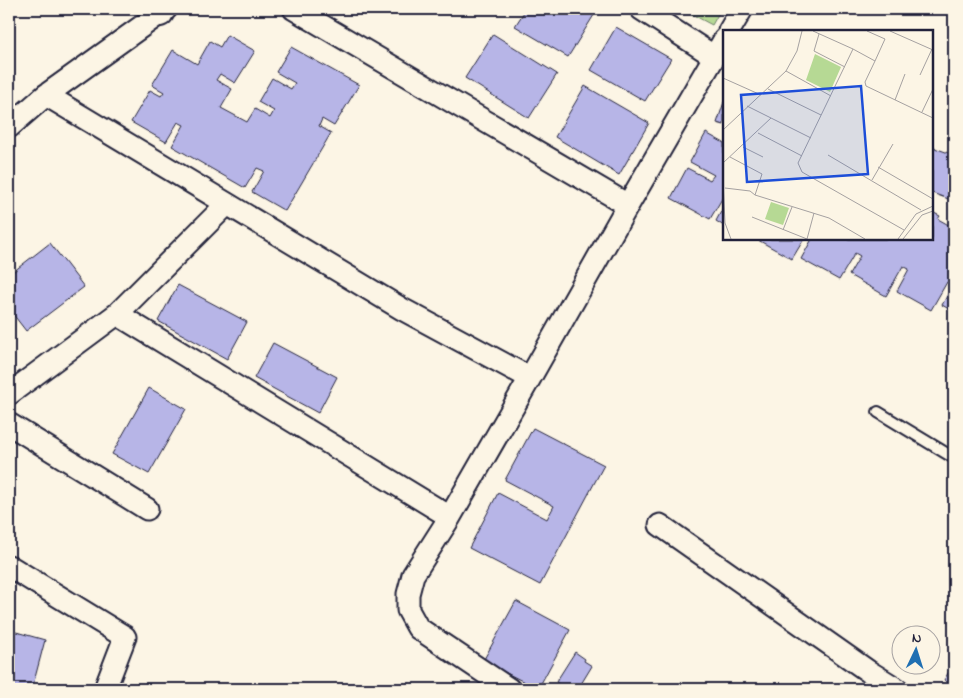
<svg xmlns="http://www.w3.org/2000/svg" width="963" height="698" viewBox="0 0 963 698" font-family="'Indie Flower',sans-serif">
  <rect width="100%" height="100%" fill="#fcf5e5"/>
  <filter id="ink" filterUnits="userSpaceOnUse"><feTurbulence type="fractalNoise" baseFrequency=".02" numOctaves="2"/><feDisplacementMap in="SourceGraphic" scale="10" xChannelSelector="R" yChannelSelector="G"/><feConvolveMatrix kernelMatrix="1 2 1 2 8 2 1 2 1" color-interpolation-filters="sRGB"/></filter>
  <g filter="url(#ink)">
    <path fill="#b6d994" stroke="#6c7e68" d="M682,9H721L712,25Z"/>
    <path fill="#b7b5e7" stroke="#22223b" d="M526,9H583L594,15L568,57L515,26Z
      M616,27L671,59L645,101L591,70Z
      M493,34L557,74L529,118L465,78Z
      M227,35L255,51L235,83L220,74L216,80L232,89L221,108L247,122L255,109L270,118L274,111L258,102L272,78L291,89L295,83L276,72L291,47L359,85L334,126L322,119L319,126L331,133L285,211L252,192L264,171L257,168L245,188L172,146L184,125L178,122L166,142L131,122L150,90L161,96L164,92L152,85L173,50L197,64L210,41L220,47Z
      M585,86L649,123L619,175L555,137Z
      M724,102V125L717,123Z
      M706,133L724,143V198L723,197L710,219L671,198L687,168L710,180L714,175L690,162Z
      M932,147L954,155V201L932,193Z
      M724,206V226L716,221Z
      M932,212L940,216L938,219L954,228V312L942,305L953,285L947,282L931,310L897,291L909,269L903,266L886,296L849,275L860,256L855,253L839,280L801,259L812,239H932Z
      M758,239H804L792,259L758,240Z
      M50,243L84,287L26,331L9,309V275Z
      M178,285L247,322L227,359L158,321Z
      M273,343L337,377L318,413L254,378Z
      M149,388L186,409L149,474L112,454Z
      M533,428L604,465L540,585L469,548L498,493L547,519L554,506L505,480Z
      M516,601L570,630L538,689L483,661Z
      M9,630L45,640L32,689H9Z
      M575,652L585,659L584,661L592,666L578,689H562L557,686L559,684L556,682Z
      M954,663V686L944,680Z"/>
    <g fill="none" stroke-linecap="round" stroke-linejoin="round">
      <g stroke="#22223b" stroke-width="14">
        <path id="service" d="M878,412L954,458"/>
      </g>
      <g stroke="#22223b" stroke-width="25">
        <path id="minor" d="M294,9L628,205
          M641,9L715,57
          M729,31L742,9
          M46,95L402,309L530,378
          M9,127L46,95L166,9
          M117,314L450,517
          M9,394L117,314L227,204
          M9,424L147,509
          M660,525L868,671L897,689
          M9,566L125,637L105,689
          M509,689L418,628L408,610V594L413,575L450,517L530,378L628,205L724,40"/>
      </g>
      <g stroke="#22223b" stroke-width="30">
        <path id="tertiary" d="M155,9L160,13"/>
      </g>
      <use href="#service" stroke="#fcf5e5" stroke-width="10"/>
      <use href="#minor" stroke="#fcf5e5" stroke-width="21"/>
      <use href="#tertiary" stroke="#fcf5e5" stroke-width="26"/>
    </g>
  </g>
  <g transform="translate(723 30)">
    <rect width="210" height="210" fill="#fcf5e5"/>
    <path d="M92,24L118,37L107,62L83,50ZM48,172L66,178L60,195L42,189Z" fill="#b6d994"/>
    <path fill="none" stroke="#a5a1a1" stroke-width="1" d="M90,1L130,19M144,1L162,9L152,31M167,1L210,20M96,4L91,21L122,37M63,41L108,66M197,45L209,19M0,48L38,65M45,59L98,85M172,70L182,44M24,76L88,108M199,82L210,59M0,100L63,41L74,21L79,1M35,103L79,126M20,117L40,127M105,125L198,180M7,127L39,144L32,165L106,188L142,209M0,133L48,88M155,137L210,169M0,150L2,193L8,209M149,150L170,114M2,158L27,161L32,165M29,187L84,209M60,200L69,177M181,200L79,142L75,133L130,19L152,31L142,52L143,56L210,88M84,209L91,183M175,209L193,184L210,176M180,209L199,185L210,181"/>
    <path fill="#1d4ed8" fill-opacity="0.15" stroke="#1d4ed8" stroke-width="2.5" d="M138,56L145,144L24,152L18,65Z"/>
    <rect width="210" height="210" fill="none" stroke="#22223b" stroke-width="2.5"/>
  </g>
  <rect width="963" height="698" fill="none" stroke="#fcf5e5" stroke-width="30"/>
  <rect x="15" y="15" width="933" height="668" fill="none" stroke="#22223b" stroke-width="2" filter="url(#ink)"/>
  <g transform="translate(916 650) rotate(4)"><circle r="24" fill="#fcf5e5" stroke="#a5a1a1"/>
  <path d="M0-4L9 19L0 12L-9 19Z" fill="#1f6fb2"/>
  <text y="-8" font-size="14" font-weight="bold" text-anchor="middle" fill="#22223b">N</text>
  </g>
</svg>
